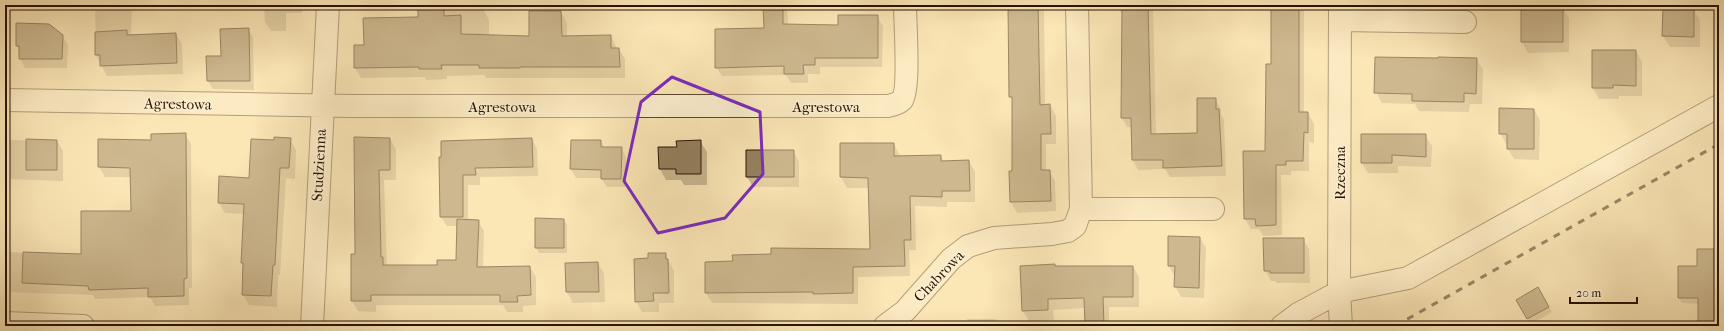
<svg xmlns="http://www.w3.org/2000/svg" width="1724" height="331" viewBox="0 0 1724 331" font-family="'IM FELL French Canon',serif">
  <rect width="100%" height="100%" fill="#fbe6b6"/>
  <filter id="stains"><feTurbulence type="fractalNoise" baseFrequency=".005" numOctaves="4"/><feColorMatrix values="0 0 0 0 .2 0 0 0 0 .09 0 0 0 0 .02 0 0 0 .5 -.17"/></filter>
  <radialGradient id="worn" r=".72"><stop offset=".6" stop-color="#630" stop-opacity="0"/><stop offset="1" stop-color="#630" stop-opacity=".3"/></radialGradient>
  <path fill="#0003" d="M95,5H132L131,35L176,34L182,44L183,74L107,76L96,55Z
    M264,5H302V13H286V31H271L265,22Z
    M764,5H787L788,25L839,26L877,16L883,26L882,67H820V74H808V83H791L786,75L722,76L716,67L765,29Z
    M1009,5H1044L1045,105H1050L1056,116V144H1046V171H1049L1055,181L1056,211L1017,213L1011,202L1010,172H1013V101L1010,97Z
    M1120,5H1153L1156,135L1198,134L1215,99L1221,109V114L1224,120L1226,176L1170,177L1165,169L1138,170L1133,160L1132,127H1127L1122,118L1123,14L1120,10Z
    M1272,5H1304V113H1308L1314,124V143L1309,142V171H1291V175H1281L1282,235L1263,236L1259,229H1251L1245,219L1244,152H1266L1272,65Z
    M1403,5H1479L1403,6Z
    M1562,7L1569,18V52L1528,53L1522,42Z
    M483,9L489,20V36L530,37L561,12L567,23V37L611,36L617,49H619L625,59V78H486L485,75L447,76V79L426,80L425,77L361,78L355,68L365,46L419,18V10Z
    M1664,9L1694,10L1700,20V47H1670L1663,36Z
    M17,24L62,35L68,45L67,68H25L20,58V51L17,46Z
    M248,29L253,37L254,90L213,89L208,81L222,57Z
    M1636,51L1642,62V96H1619V99H1599L1593,88Z
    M1476,59L1483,69L1482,104H1470L1469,112L1419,111L1415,104L1382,103L1376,92Z
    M1534,110L1540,120L1539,160L1514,159L1508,149V144H1506L1500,133Z
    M185,134L191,144L192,288H189V305L155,306L150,297L95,299L93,295L5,292V252L82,255L132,212L131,177H105L99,167V140L152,141Z
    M1425,135L1432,146L1431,167L1398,166V173H1368L1362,163Z
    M355,138L390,139L396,149V180H384L387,266H438L457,261L458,226H447L441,217L440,158L532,139L537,149L538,176L480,177V185H468V220L478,221L484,231L483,268L530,267L536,277V305L523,306V312H507L503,305H376V312L358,311L352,301L356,255Z
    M290,139L296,150L295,179L286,178L280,275H278L277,307L249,305L243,295L244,267L242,263L244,214L225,213L219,203L249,179L275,141Z
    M5,140L57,141L63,151V181L5,179Z
    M572,141H601L605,148H621L626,157V187H607L601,178H576L571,169Z
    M700,141L707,152V185H684L681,180H666L660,169L659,148H678Z
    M841,144H894L900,156H941L944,162L969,161L975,172V202H947V207L915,206L916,250H909L910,276L858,277V304L712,303L706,293L734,262L871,250L870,188H847L841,177Z
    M793,151L799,162V187H753L747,177Z
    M564,220L567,225V253H539L536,247Z
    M1200,238L1206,248L1204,298L1181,297L1175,286V277L1169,266Z
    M1303,239L1309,249L1310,283H1277L1275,281H1271L1265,270Z
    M1713,250L1716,256L1717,326H1699V304L1682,303L1679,298L1698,267Z
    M665,254L674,271V303H659V312H642L636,301L649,259Z
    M598,263L604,274L605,302L573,303L567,292L566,264Z
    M1133,266L1139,277V307H1109V326H1086L1085,308L1053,310L1054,320L1029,321L1023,311L1055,267Z
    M1538,289L1552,312L1531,324L1517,300Z
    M967,319H996L1000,326H967Z
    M1177,322L1179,326H1147V323Z"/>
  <path fill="#95805f" stroke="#261200" d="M763,5H783V24L838,25V15H878V58H815V65H803L804,74H784V66L715,68V29L764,28Z
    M1008,5H1038L1040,105L1050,104L1051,134H1041V170H1050L1051,201L1010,202L1009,171H1012V97H1009Z
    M1122,5H1148L1151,134L1197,133V98H1216V109H1219L1222,166L1163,168V160H1132L1131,118H1121Z
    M1271,5H1299V112H1308V133L1304,132L1303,161H1286V165H1276V225L1256,226L1255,219H1244L1243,151H1265L1266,64H1271Z
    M1563,6V42H1521V7Z
    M1663,8L1694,9V37L1662,36Z
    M418,9H444V16L461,15V34L529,36V11H561L562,36L611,35V48H619L620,67H520V68H479V65H441L442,69H419V67L354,68V45H364L363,18L418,17Z
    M16,23L49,24L63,35L62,59H19V46H16Z
    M249,28L250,81H207L206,56H221L220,29Z
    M127,30V35L176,33L177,63L100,66V55H95V32Z
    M1592,50H1636V86L1613,85V88H1592Z
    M1375,57L1438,58V57L1477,58L1476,94L1464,93V102L1412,101V94L1374,93Z
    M1499,108L1534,109V149H1507V134H1499Z
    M186,133L187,278L184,279V296L148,297V288L89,290L88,286L22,283L23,252L81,254V211H131L130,168L98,167V139L151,140V134Z
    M1361,134H1426V157L1392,155V163H1361Z
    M274,137L291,138L289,168H280L275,265H273L271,296L242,295L243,263H241L244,204L218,203L219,176L249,178L251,139L274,140Z
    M354,137L390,138V170H379L381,257H383V265H437V260H456L457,219L479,220L477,267L530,266L531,295L517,296L518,302H500V295H371V301H351V254H355Z
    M532,138L533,167L475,168L476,175H463V217H440L439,157H441V141Z
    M26,139L57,140V170H26Z
    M571,140H601V147H622L621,179H601V170L570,169Z
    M701,140V174H676V169H659L658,147H677L676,141Z
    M840,143H894V156L941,155V161L969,160L970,191H942V197L910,196L911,240H904L905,266L853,267V293L813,294V292L705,293V262L733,261L732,255L771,254V248L870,249L868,178L840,177Z
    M746,150H794V177H746Z
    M535,218L564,219V248H535Z
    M1168,236L1200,237L1199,288L1174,287L1175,266H1168Z
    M1263,238H1304V273H1270V271H1264Z
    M1697,249H1714L1715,326H1698V298H1678V266H1697Z
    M648,253H666V259H668L669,293H653L654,301L635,302L634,259L648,258Z
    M598,262L599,292H566L565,263Z
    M1055,264V266H1133V297H1103L1104,326H1085L1084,298L1048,299V310L1022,311L1020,266Z
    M1538,287L1549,307L1527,319L1516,300Z"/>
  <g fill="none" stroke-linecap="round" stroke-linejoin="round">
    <g stroke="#5b472e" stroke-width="24">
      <path id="minor" d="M1340,5L1339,292L1341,326
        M1340,20L1465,22
        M5,100L351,106H888C893,105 898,104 902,100C910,89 905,22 905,5
        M1081,209H1213
        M5,323L83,326
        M312,326L328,5
        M885,326L905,311L951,259L968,246L994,238L1052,234L1068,231L1075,226L1081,209L1077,5
        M1282,326L1298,314L1339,292L1408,278L1719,106"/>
    </g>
    <use href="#minor" stroke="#fcefd0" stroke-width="22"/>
    <path stroke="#261200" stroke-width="3" stroke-dasharray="7 7" stroke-linecap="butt" d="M1395,326L1719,144"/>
  </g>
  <path d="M0 0H1724V331H0ZM672,77L760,112L763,174L725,218L658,233L624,181L641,102Z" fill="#fbe6b6" fill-opacity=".55" fill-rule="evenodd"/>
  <path fill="none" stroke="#7b2cbf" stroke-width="3" stroke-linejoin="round" d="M672,77L760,112L763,174L725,218L658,233L624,181L641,102Z"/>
  <g text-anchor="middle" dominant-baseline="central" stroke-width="3.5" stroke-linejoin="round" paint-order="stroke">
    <g font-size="15" fill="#261200" stroke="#fcefd0">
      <text transform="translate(178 104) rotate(1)">Agrestowa</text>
      <text x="502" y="107">Agrestowa</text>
      <text x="826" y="107">Agrestowa</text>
      <text transform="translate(319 165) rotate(-87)">Studzienna</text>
      <text transform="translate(1340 173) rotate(-90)">Rzeczna</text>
      <text transform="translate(939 276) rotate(-46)">Chabrowa</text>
    </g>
  </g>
  <rect width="1724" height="331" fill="none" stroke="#fbe6b6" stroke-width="20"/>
  <rect x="6" y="6" width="1712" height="319" fill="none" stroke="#261200" stroke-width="2"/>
  <rect x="10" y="10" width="1704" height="311" fill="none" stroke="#261200"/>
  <path d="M1570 297v6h67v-6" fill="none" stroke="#261200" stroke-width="2"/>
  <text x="1576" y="297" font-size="12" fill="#261200" stroke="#fcefd0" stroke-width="3" paint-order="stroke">20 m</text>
  <rect width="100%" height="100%" filter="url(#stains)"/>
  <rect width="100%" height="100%" fill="url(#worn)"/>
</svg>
